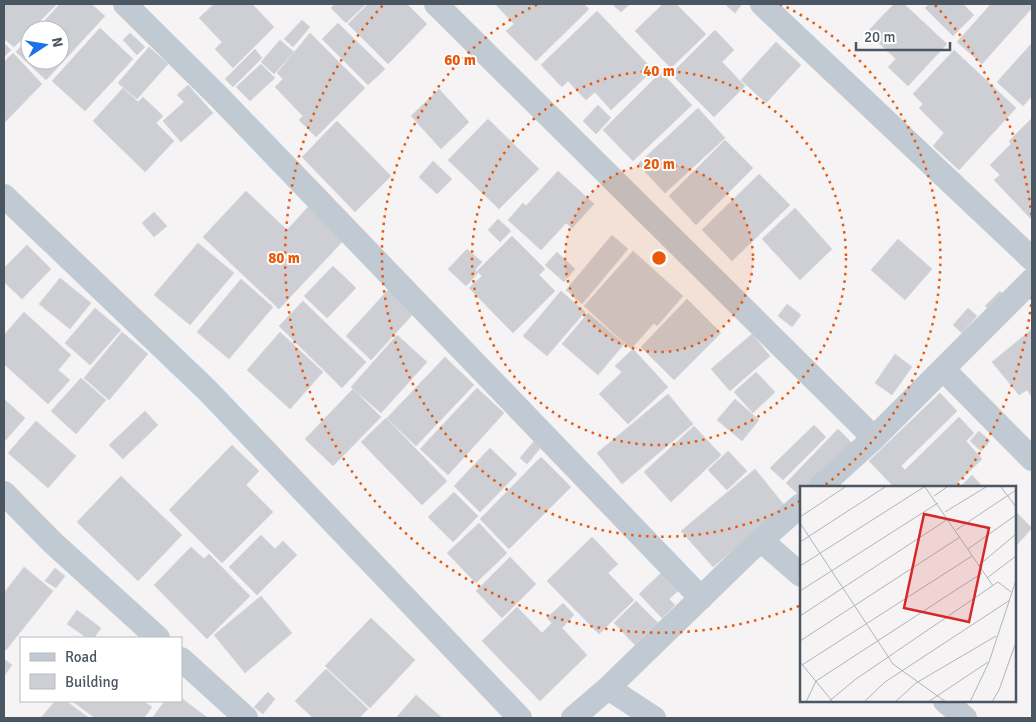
<svg xmlns="http://www.w3.org/2000/svg" width="1036" height="722" viewBox="0 0 1036 722" font-family="Signika,sans-serif">
  <rect width="100%" height="100%" fill="#f5f3f3"/>
  <path fill="#cdcfd5" stroke="#d7d9de" d="M4,4H57L14,47L4,39Z
    M60,4H91L105,16L46,80L16,52L30,36V60H60V30H36Z
    M214,4H252L274,27L233,68L215,49L222,42L199,18Z
    M335,4H366L346,23L331,8Z
    M368,4H407L427,24L388,64L348,24Z
    M495,4H584L589,9L536,61L506,31L514,24Z
    M612,4H630L621,12Z
    M663,4H676L706,34L671,68L635,31Z
    M727,4H742L735,13L726,5Z
    M894,4H904L947,44L908,86L888,67L896,59L867,32Z
    M929,4H963L974,15L953,36L925,8Z
    M991,4H1032V8L982,64L957,42Z
    M597,11L653,70L611,110L595,92L586,100L568,81L562,87L541,65Z
    M302,20L310,27L293,47L284,39Z
    M338,23L385,69L368,85L322,39Z
    M100,28L133,59L85,111L52,81Z
    M715,30L734,50L722,62L745,86L714,117L671,74Z
    M130,33L145,47L137,55L123,40Z
    M310,33L365,88L316,137L299,120L303,116L275,87L283,79L277,73Z
    M280,40L294,52L274,74L261,62Z
    M776,42L801,65L766,103L741,80Z
    M4,43L11,50L4,57Z
    M1032,43V96L1023,106L997,82Z
    M149,47L168,64L137,99L118,83Z
    M255,49L262,58L233,87L225,79Z
    M954,50L1016,108L959,170L933,146L944,133L919,108L923,104L913,94Z
    M13,53L42,84L4,123V62Z
    M261,64L275,78L250,101L236,87Z
    M661,72L692,105L633,161L603,130Z
    M188,85L213,113L181,142L163,121L184,102L177,95Z
    M123,88L138,102L143,97L163,116L156,123L174,141L145,172L93,121Z
    M439,89L469,122L441,149L411,116Z
    M598,105L611,118L596,134L583,121Z
    M698,108L725,138L665,193L638,164Z
    M488,119L539,169L499,209L448,160Z
    M1031,119L1032,120V220L994,180L1000,175L990,165L1011,144L1009,141Z
    M337,121L391,176L355,212L302,157Z
    M725,140L753,168L696,225L669,196Z
    M433,161L452,179L437,194L419,177Z
    M558,171L594,204L572,228L566,223L541,250L508,220L523,203L526,206Z
    M759,174L790,205L732,261L702,230Z
    M246,191L287,230L308,207L343,241L279,309L203,237Z
    M795,208L832,249L800,280L762,239Z
    M154,212L167,226L154,237L142,223Z
    M498,219L511,231L500,242L488,230Z
    M612,235L628,249L582,304L566,290Z
    M512,236L545,269L539,275L555,291L513,333L469,288L482,276L477,271Z
    M898,239L932,269L905,300L871,270Z
    M198,243L234,273L190,325L154,295Z
    M27,245L51,269L22,299L4,282V268Z
    M467,249L482,262L475,270L478,273L466,286L448,269Z
    M633,251L683,296L657,326L654,323L631,349L584,306Z
    M557,252L575,269L564,282L545,265Z
    M333,266L356,288L327,318L304,296Z
    M60,278L91,303L70,329L39,304Z
    M241,279L273,307L229,359L197,332Z
    M388,290L414,313L371,360L346,336Z
    M561,291L585,312L547,356L523,336Z
    M1000,291L1006,298L991,312L985,306Z
    M687,299L721,333L674,380L641,347Z
    M303,301L366,362L342,388L279,326Z
    M787,304L801,315L792,327L778,316Z
    M95,308L121,330L90,365L65,343Z
    M968,308L977,316L962,333L953,325Z
    M24,312L71,355L58,370L70,380L48,404L4,364V335Z
    M588,313L624,344L598,375L562,344Z
    M1032,329V397L1027,390L1019,395L992,362Z
    M122,332L148,354L109,400L84,378Z
    M280,332L323,372L290,409L247,370Z
    M752,334L770,356L730,391L711,369Z
    M397,335L427,362L381,413L351,387Z
    M633,349L668,387L628,424L599,394L622,372L615,366Z
    M895,354L912,367L892,395L875,383Z
    M445,357L474,385L416,446L387,418Z
    M756,372L775,392L753,413L734,392Z
    M81,378L106,400L76,434L51,411Z
    M477,388L504,413L448,475L420,449Z
    M353,389L381,417L333,466L305,439Z
    M940,393L957,411L901,466L905,470L959,417L974,433L966,441L982,459L953,487H894L869,461Z
    M668,394L693,424L622,484L597,453Z
    M4,399L25,418L4,442Z
    M735,399L759,420L742,441L717,420Z
    M145,411L158,425L123,459L109,445Z
    M386,418L447,481L422,505L361,442Z
    M36,421L76,456L48,488L8,453Z
    M814,425L826,437L783,480L770,468Z
    M694,426L721,455L671,502L644,472Z
    M838,429L852,443L809,487H801L800,496L786,483Z
    M979,431L990,441L981,451L970,441Z
    M539,435L546,441L527,464L520,458Z
    M232,445L259,471L246,485L273,512L222,563L169,510Z
    M490,448L517,474L480,512L454,486Z
    M728,451L747,471L727,490L708,470Z
    M541,457L571,487L509,549L480,519Z
    M755,469L785,506L713,567L681,531Z
    M972,475L983,487H960Z
    M121,476L182,535L138,581L77,522Z
    M454,492L478,516L453,542L428,517Z
    M1015,511L1032,528L1015,547Z
    M479,523L507,553L476,583L447,553Z
    M261,535L275,549L283,541L297,555L257,595L229,567Z
    M592,537L618,564L608,573L634,600L599,634L547,581Z
    M191,547L204,559L209,554L250,596L207,639L154,585Z
    M510,557L536,584L502,618L476,591Z
    M24,567L53,591L6,650L4,648V593Z
    M55,568L65,576L56,588L45,581Z
    M662,572L679,590L669,599L675,605L662,618L639,594Z
    M261,596L292,633L245,673L214,635Z
    M636,601L658,623L635,645L614,623Z
    M563,603L574,615L562,628L587,655L540,701L482,641L517,607L542,633L552,623L547,618Z
    M77,610L101,628L94,638H87L67,624Z
    M371,618L415,660L370,708L325,666Z
    M4,659L12,665L4,676Z
    M326,669L368,709L359,718H313L295,701Z
    M268,692L275,699L263,714L254,707Z
    M416,695L442,718H396Z
    M181,698L208,718H152L165,701H181Z
    M55,701H66L89,718H41Z
    M72,701H143L152,707L144,718H95Z"/>
  <g fill="none" stroke-linecap="round" stroke-linejoin="round">
    <path stroke="#c1cad2" stroke-width="24" d="M125,4L219,97L701,598
      M436,4L874,438
      M762,4L1032,259
      M4,196L207,390L520,718
      M943,369L1032,459
      M820,487L874,438L1032,280
      M4,493L52,542L158,638
      M762,541L801,575
      M181,659L246,718
      M608,688L654,718
      M945,701L965,718
      M573,718L608,688L750,550L801,505"/>
  </g>
  <circle cx="659" cy="258" r="94" fill="#e8590c" fill-opacity=".12"/>
  <g fill="none" stroke="#e8590c" stroke-width="2.5" stroke-dasharray="2.5 5">
    <circle cx="659" cy="258" r="94"/>
    <circle cx="659" cy="258" r="187"/>
    <path d="M800 501A281 281 0 1 1 538 4M780 4A281 281 0 0 1 822 487"/>
    <path d="M1032 297A375 375 0 0 1 957 486M799 606A375 375 0 0 1 383 5M935 5A375 375 0 0 1 1032 219"/>
  </g>
  <g transform="translate(800 486)">
    <rect width="216" height="216" fill="#f5f3f3"/>
    <path fill="none" stroke="#b1b4b9" stroke-width="1" d="M125,1L193,100M201,1L216,21M134,10L147,1M145,26L186,1M0,31L45,1M0,37L93,178L146,216M156,44L216,4M0,56L85,1M168,63L216,29M0,80L124,1M178,80L216,48M187,92L216,70M0,105L138,17M0,130L148,33M0,155L160,51M0,176L33,216M2,179L172,70M6,216L16,195L182,87M28,216L56,193L198,96L211,106M64,216L85,196L210,114M95,216L116,197L196,150M128,216L188,176M170,216L189,176L216,94M192,216L199,204L216,156"/>
    <path fill="#d62828" fill-opacity="0.15" stroke="#d62828" stroke-width="2.5" d="M124,28L189,42L169,136L104,122Z"/>
    <rect width="216" height="216" fill="none" stroke="#4a5661" stroke-width="2.5"/>
  </g>
  <circle cx="659" cy="258" r="8" fill="#e8590c" stroke="#fff" stroke-width="2.5"/>
  <g font-size="15" text-anchor="middle" font-weight="bold" fill="#e8590c" stroke="#fff" stroke-width="4" stroke-linejoin="round" paint-order="stroke">
    <text x="460" y="65">60 m</text>
    <text x="659" y="76">40 m</text>
    <text x="659" y="169">20 m</text>
    <text x="284" y="263">80 m</text>
  </g>
  <rect width="1036" height="722" fill="none" stroke="#4a5661" stroke-width="10"/>
  <rect x="20" y="637" width="162" height="65" fill="#ffffff" stroke="#b7bbc0"/>
  <rect x="30" y="653" width="25" height="8" fill="#c1cad2" stroke="#b7bbc0"/>
  <text x="65" y="662" font-size="15" fill="#4a5661">Road</text>
  <rect x="30" y="674" width="25" height="15" fill="#cdcfd5" stroke="#b7bbc0"/>
  <text x="65" y="687" font-size="15" fill="#4a5661">Building</text>
  <g transform="translate(45 45) rotate(78)"><circle r="24" fill="#ffffff" stroke="#b7bbc0"/>
  <path d="M0-4L9 19L0 12L-9 19Z" fill="#1a73e8"/>
  <text y="-8" font-size="14" font-weight="bold" text-anchor="middle" fill="#4a5661">N</text>
  </g>
  <path d="M856 42v8h94v-8" fill="none" stroke="#4a5661" stroke-width="2.5"/>
  <text x="864" y="42" font-size="15" fill="#4a5661" stroke="#ffffff" stroke-width="4" paint-order="stroke">20 m</text>
</svg>
